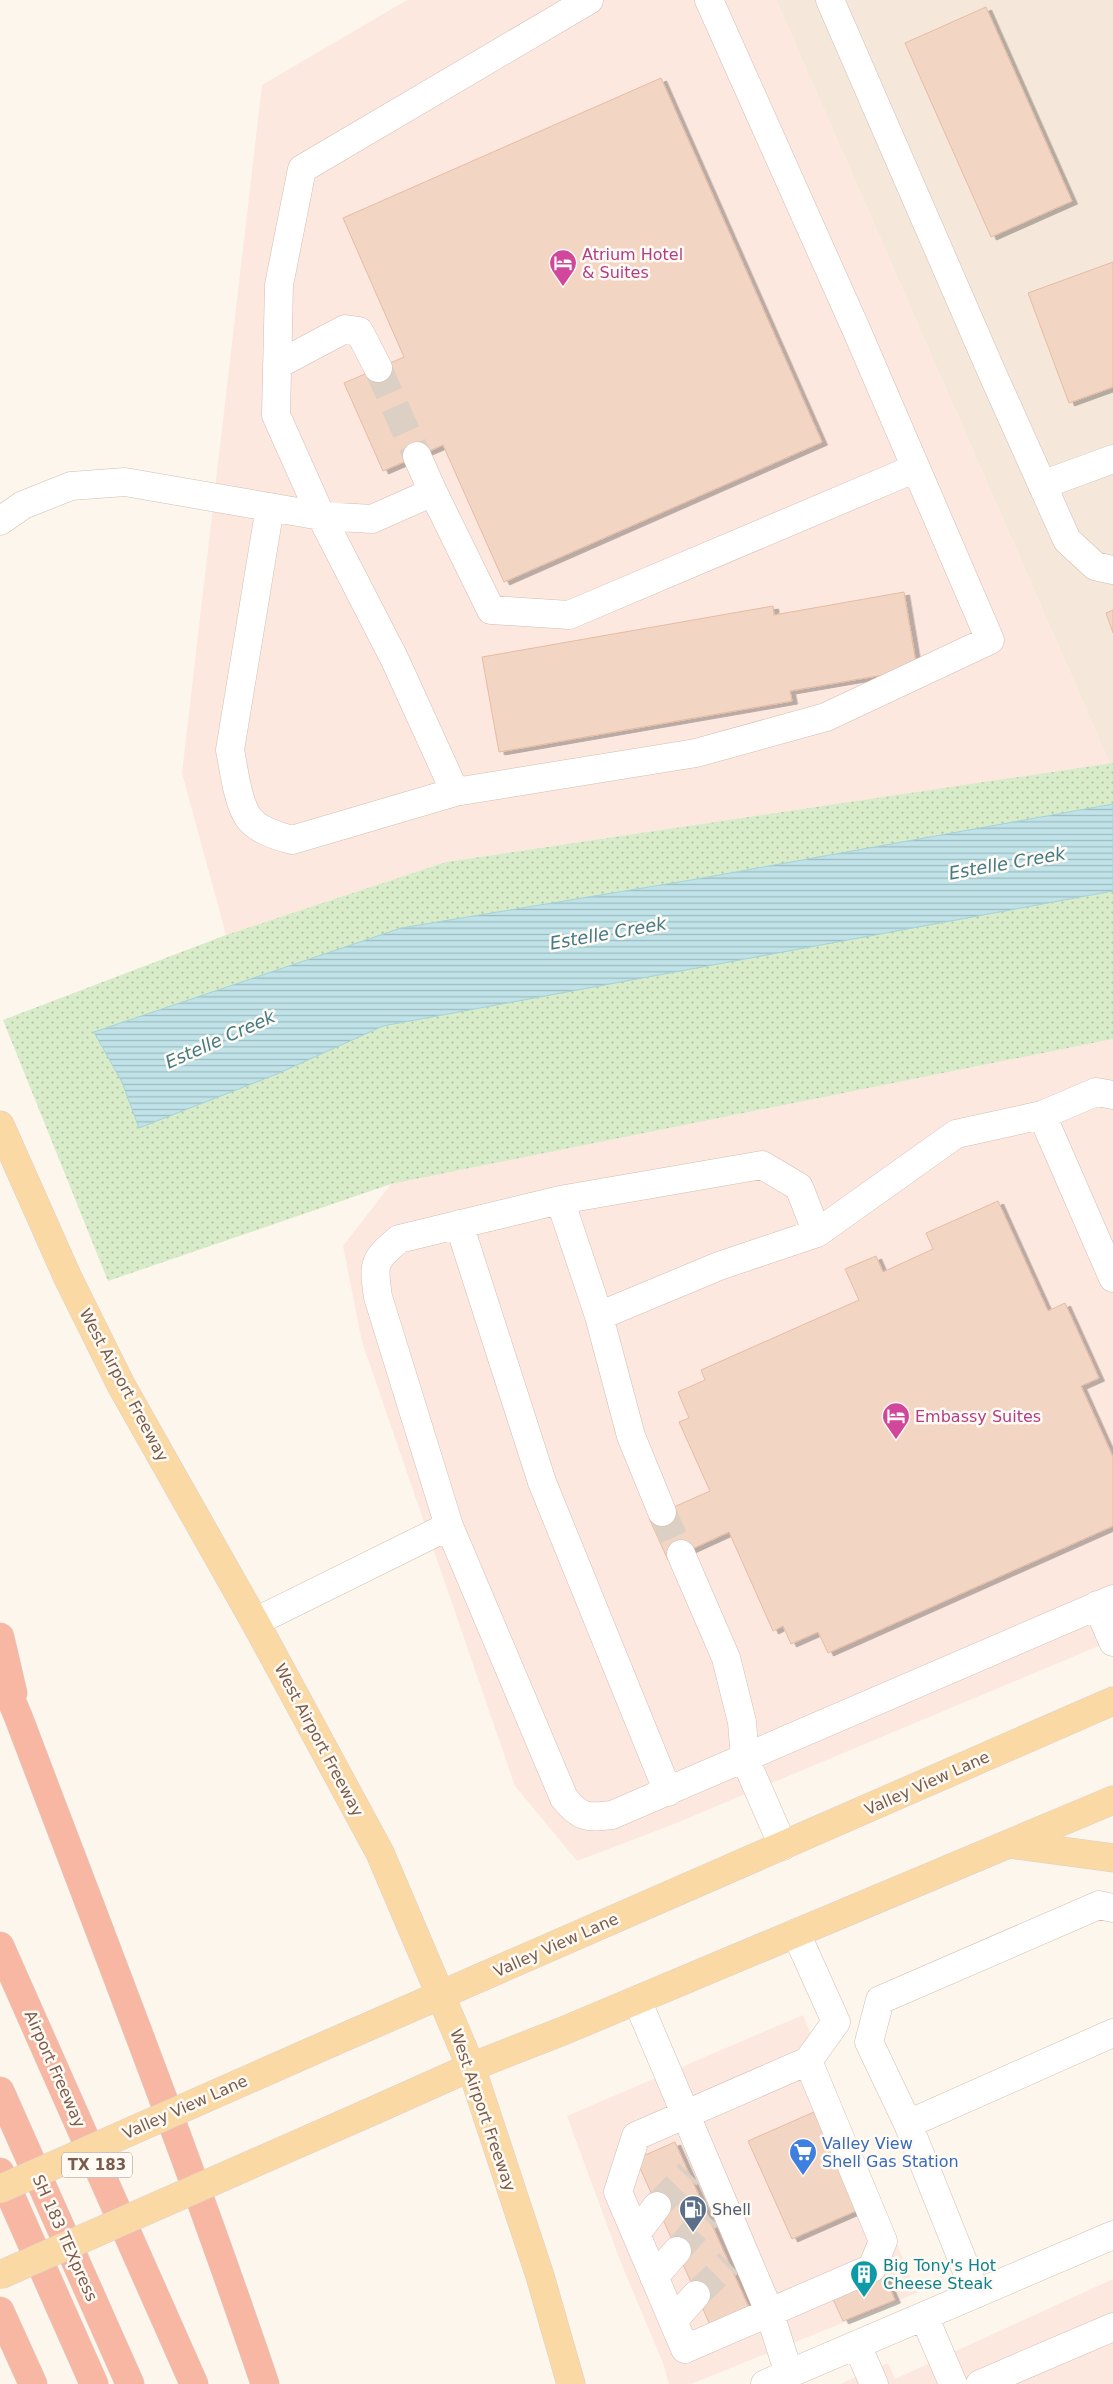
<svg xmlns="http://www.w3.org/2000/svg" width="1113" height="2384" viewBox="0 0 1113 2384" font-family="'DejaVu Sans',sans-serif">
  <defs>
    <pattern id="grass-dots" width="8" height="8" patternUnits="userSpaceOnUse" patternTransform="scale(1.25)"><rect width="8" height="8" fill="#d8ecc9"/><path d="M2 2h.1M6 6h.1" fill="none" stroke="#b4c2a5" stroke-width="1.8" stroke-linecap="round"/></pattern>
    <pattern id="water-rules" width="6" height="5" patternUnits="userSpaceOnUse" patternTransform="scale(1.25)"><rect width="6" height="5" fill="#bfe3e8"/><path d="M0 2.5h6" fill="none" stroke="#a0bbbe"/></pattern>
    <filter id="shadow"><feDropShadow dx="5.5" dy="3" stdDeviation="0" flood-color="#0004"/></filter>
  </defs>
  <rect width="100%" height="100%" fill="#fdf6ec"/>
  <path fill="#f5e8da" d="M776,0H1113V763L1110,764Z"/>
  <path fill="#fde8e0" d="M407,0H776L1110,764L446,862L226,935L182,773L262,85Z
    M1113,1039V1640L674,1824L577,1861L515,1786L362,1342L343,1246L391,1184Z
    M803,2015L917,2293L691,2384H669L663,2363L621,2263L567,2116Z
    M1113,2279V2384H840L888,2363L895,2379Z"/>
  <path fill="url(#grass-dots)" d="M1113,763V1039L391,1184L108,1281L3,1020L226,935L446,862Z"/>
  <path fill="url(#water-rules)" stroke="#a5d3da" d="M1113,804V891L383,1026L277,1074L139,1128L122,1082L94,1032L401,928L691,880Z"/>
  <path fill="#f3d5c3" stroke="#e6bba3" filter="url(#shadow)" d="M986,7L1072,201L991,237L905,43Z
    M661,78L822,442L504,582L443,445L383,471L344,383L404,357L343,218Z
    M1113,262V387L1069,403L1028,293Z
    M904,592L917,669L790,691L792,701L499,752L482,657L773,606L774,615Z
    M1113,610V633L1106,613Z
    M998,1201L1048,1311L1065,1303L1099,1378L1081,1386L1113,1457V1526L828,1653L818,1632L791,1644L783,1626L773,1631L729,1532L668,1560L649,1518L710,1491L679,1422L689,1418L678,1392L705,1380L701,1370L859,1300L845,1269L876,1256L883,1272L933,1249L926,1233Z
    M814,2112L858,2210L792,2239L748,2141Z
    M675,2142L750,2310L711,2327L636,2159Z
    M884,2275L895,2300L843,2321L832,2297Z"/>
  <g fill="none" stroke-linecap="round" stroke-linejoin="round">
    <path stroke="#dcd0c4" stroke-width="28" stroke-dasharray="28 14" stroke-linecap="butt" d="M378,368L417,456
      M662,1512L681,1554
      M657,2206L689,2173
      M677,2251L708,2216
      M696,2295L729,2263"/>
    <g stroke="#d1beb0" stroke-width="29">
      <path id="minor" d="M589,0L302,169L279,285L276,415L321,516L395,660L455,792L696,753L826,717L990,640L856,329L709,0
        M830,0L993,375L1067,540L1095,566L1113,570
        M277,365L345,329L359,331L378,368
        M417,456L433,492
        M1042,485L1113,459
        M270,507L230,750C234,769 237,800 248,817C257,830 277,836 292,840L455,792
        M0,521L23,505L71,486L125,482L321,516L372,519L433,492L491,610L569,615L916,468
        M1042,1115L1096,1092L1113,1095
        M560,1200L762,1165L799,1187L817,1233
        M459,1224L542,1482L668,1792
        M1113,1278L1042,1115L956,1134L817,1233L719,1266L599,1316L560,1200L399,1239C373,1261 373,1263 378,1297L449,1526L564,1798C580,1818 587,1818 612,1815L1113,1599
        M599,1316L631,1436L662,1512
        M681,1554L726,1658L742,1722L745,1759L783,1846
        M1097,1605L1113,1642
        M255,1622L449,1526
        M796,1933L836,2022L808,2061L636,2136L618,2192L685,2349L872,2268L883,2241L808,2061
        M637,2000L769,2311L789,2374
        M908,2124L869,2042L880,2000L1099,1905L1113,1908
        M636,2234L657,2206
        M654,2277L677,2251
        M976,2294L908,2124L1113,2033
        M924,2316L953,2384
        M673,2321L696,2295
        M857,2345L874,2384
        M765,2384L1113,2235
        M980,2384L1113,2327"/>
    </g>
    <g stroke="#dad1cd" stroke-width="29">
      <path id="major" d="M0,1125L67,1276L121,1385L255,1622L380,1853L471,2067L540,2276L571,2384
        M1009,1844L1113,1858
        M333,2042L1113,1701
        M375,2110L471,2067L563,2031L1113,1800"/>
    </g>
    <g stroke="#dad1cd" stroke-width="29">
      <path id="highway" d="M0,1637L13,1693
        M0,1674L18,1716C102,1938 189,2159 265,2384
        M0,1946L194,2384
        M0,2091L130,2384
        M0,2172L94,2384
        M0,2311L33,2384"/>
    </g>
    <use href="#minor" stroke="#fff" stroke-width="28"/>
    <use href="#major" stroke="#fbd9a5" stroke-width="28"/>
    <use href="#highway" stroke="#f7b7a3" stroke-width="28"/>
    <g stroke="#dad1cd" stroke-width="29" stroke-linecap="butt">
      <path id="major-bridge" d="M0,2189L333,2042
        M0,2275L375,2110"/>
    </g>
    <use href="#major-bridge" stroke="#fbd9a5" stroke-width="28"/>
  </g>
  <defs>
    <g id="hotel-pin" transform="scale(1.4375)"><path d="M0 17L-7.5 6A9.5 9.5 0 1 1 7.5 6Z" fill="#d1479c" stroke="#fffaf3"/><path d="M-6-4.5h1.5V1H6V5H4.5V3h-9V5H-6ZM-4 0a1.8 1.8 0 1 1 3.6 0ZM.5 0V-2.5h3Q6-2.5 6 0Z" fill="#fff"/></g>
    <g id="supermarket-pin" transform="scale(1.4375)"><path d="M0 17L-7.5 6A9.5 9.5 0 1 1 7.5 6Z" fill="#3f7fe0" stroke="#fffaf3"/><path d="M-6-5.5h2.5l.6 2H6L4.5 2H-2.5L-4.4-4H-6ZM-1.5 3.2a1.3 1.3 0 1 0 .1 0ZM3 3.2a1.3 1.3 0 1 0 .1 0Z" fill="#fff"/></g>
    <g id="fuel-pin" transform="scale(1.4375)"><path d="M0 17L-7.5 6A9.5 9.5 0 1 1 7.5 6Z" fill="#5c6f8a" stroke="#fffaf3"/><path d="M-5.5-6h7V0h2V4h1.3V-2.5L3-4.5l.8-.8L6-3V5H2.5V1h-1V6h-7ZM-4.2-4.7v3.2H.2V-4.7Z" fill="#fff"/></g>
    <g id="building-pin" transform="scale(1.4375)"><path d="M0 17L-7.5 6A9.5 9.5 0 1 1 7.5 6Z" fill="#0f9aa8" stroke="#fffaf3"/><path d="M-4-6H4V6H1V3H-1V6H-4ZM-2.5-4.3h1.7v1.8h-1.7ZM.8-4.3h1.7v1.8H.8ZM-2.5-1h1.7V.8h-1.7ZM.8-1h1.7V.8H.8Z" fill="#fff"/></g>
  </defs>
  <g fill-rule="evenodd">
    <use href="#hotel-pin" x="563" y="263"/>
    <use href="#hotel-pin" x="896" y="1416"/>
    <use href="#supermarket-pin" x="803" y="2152"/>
    <use href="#fuel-pin" x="693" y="2209"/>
    <use href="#building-pin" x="864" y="2274"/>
  </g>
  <g text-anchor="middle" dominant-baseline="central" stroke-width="5" stroke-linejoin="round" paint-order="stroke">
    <rect fill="#fffaf3" stroke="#a28b7f" stroke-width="1" x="62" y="2152.5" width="70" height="25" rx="4"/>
    <g font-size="15" font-weight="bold" fill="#7a5c4d">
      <text x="97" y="2165">TX 183</text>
    </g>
    <g font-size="16" fill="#b23c85" stroke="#fffaf3" text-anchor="start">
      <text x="582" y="254">Atrium Hotel<tspan x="582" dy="18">&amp; Suites</tspan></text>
      <text x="915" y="1416">Embassy Suites</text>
    </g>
    <g font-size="16" fill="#7a5c4d" stroke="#fffaf3">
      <text transform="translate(124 1385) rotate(62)">West Airport Freeway</text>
      <text transform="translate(319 1740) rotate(62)">West Airport Freeway</text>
      <text transform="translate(927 1783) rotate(-24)">Valley View Lane</text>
      <text transform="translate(556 1945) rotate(-24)">Valley View Lane</text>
      <text transform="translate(55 2069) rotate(66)">Airport Freeway</text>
      <text transform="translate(185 2107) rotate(-24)">Valley View Lane</text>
      <text transform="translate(483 2110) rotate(71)">West Airport Freeway</text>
      <text transform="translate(65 2238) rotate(66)">SH 183 TEXpress</text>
    </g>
    <g font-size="16" fill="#366cbe" stroke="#fffaf3" text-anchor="start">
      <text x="822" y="2143">Valley View<tspan x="822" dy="18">Shell Gas Station</tspan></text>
    </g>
    <g font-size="16" fill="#4e5e75" stroke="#fffaf3" text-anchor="start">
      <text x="712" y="2209">Shell</text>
    </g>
    <g font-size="16" fill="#0d838f" stroke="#fffaf3" text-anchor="start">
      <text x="883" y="2265">Big Tony's Hot<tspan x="883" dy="18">Cheese Steak</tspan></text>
    </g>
    <g font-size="18" font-style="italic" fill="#437c86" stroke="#fffaf3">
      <text transform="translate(1007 863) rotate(-10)">Estelle Creek</text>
      <text transform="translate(608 933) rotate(-10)">Estelle Creek</text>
      <text transform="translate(220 1039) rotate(-24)">Estelle Creek</text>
    </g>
  </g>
</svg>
